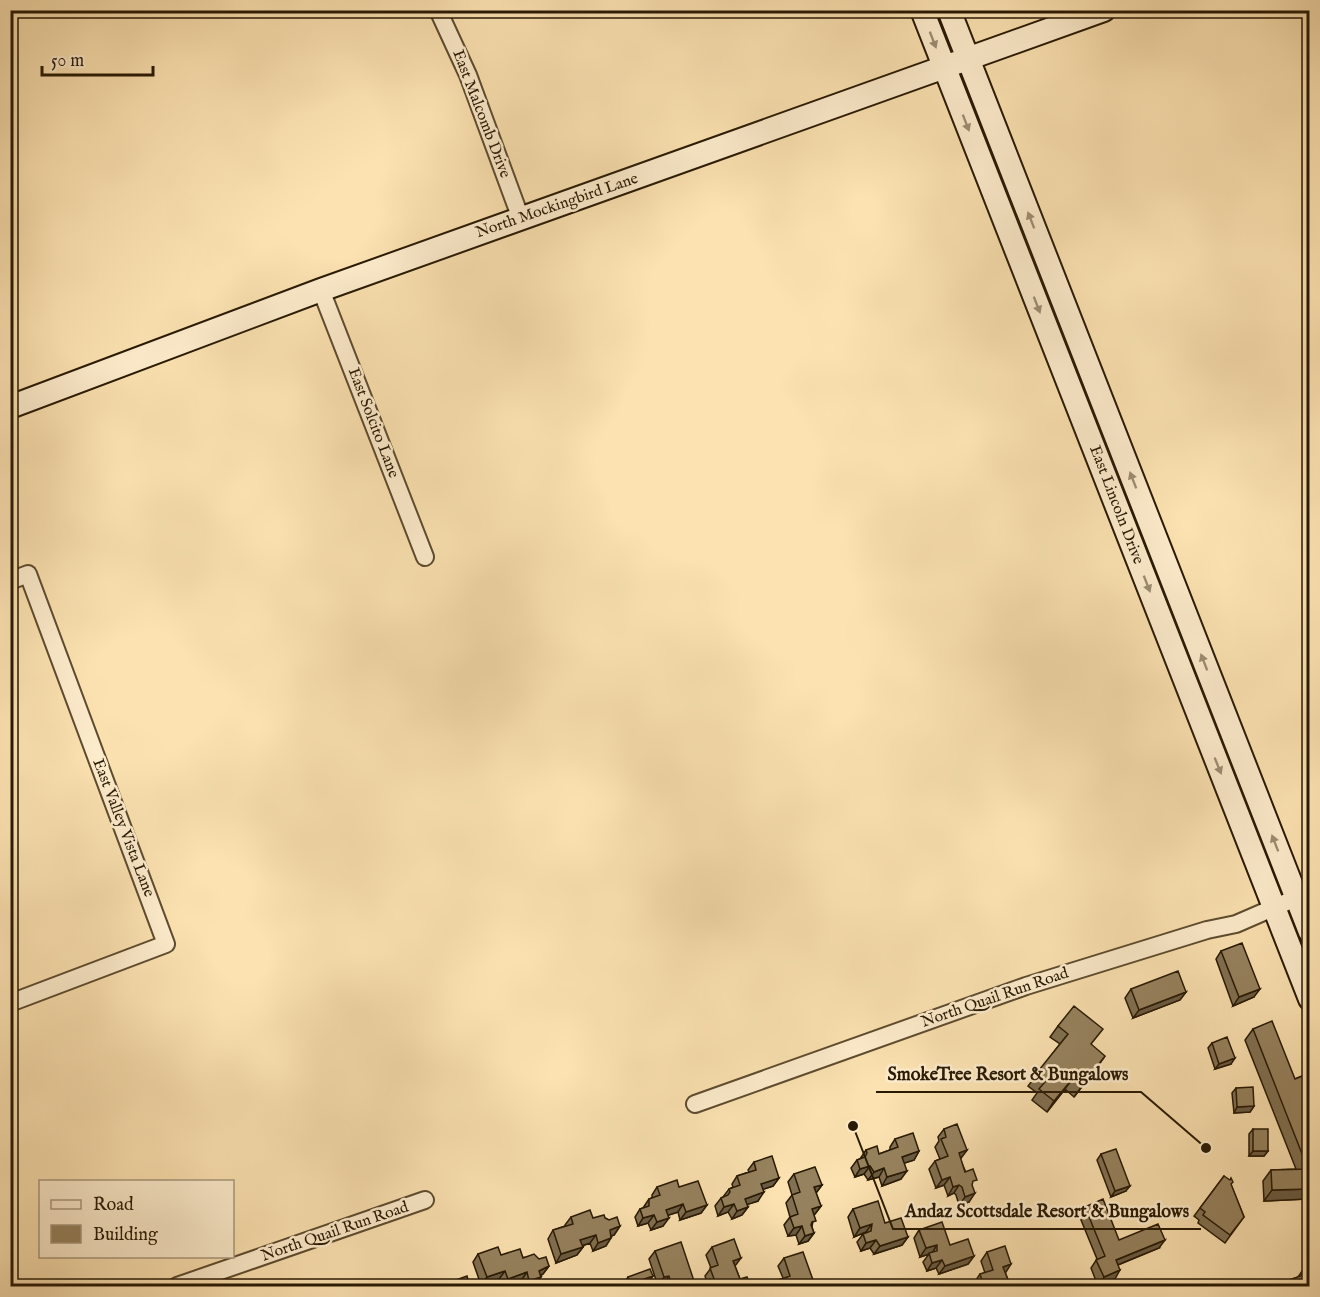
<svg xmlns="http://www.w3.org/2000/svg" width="1320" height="1297" viewBox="0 0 1320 1297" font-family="'IM FELL English',serif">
  <rect width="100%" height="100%" fill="#fce2b1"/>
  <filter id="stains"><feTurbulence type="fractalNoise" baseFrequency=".00333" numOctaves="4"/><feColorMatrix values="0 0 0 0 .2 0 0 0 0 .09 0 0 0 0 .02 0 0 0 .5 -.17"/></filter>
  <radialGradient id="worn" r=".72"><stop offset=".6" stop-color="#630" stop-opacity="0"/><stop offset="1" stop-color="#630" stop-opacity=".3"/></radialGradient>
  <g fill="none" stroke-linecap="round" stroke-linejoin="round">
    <g stroke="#5d4b2f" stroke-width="20">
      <path id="street" d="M438,10L468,75L521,219
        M321,290L425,557
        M10,581L28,574L166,944L10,1003
        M695,1104L1026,986L1207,930L1236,924L1296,898
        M177,1286L425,1200"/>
    </g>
    <g stroke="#281904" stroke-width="26">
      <path id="secondary" d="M922,10L1310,999
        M949,10L1310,932
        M10,407L321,290L1104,10"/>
    </g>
    <use href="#street" stroke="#fdeccc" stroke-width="16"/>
    <use href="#secondary" stroke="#fdeccc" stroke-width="22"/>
  </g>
  <path fill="#817051" stroke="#281904" stroke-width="1.5" d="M1221,951L1254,997L1233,1006L1216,959Z
    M1131,989L1186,992L1180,1000L1133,1018L1125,998Z
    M1058,1026L1091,1044L1098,1066L1074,1097L1065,1089L1047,1112L1032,1100L1037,1093L1028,1086L1060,1044L1050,1037Z
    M1253,1029L1295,1079L1309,1073L1310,1202L1308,1203L1307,1199L1264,1201L1263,1181L1271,1170L1296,1169L1245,1040Z
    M1212,1043L1231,1064L1215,1069L1208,1048Z
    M1236,1088L1254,1106L1250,1112L1234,1113L1232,1093Z
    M944,1129L967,1150L960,1159L972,1186L969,1202L959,1205L956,1195L954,1193L948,1196L944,1185L936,1188L929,1169L935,1161L940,1159L935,1147L939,1141L938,1137Z
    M1253,1129L1268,1151L1264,1156H1249V1134Z
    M895,1139L919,1151L914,1160L904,1163L901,1179L882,1186L879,1177L868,1180L864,1174L855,1177L851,1168L857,1160L860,1159L866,1150L879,1154L890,1150V1147Z
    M1101,1154L1126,1191L1111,1197L1097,1160Z
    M754,1162L779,1178L773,1186L763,1189L758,1201L747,1204L748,1207L742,1215L732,1219L728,1212L718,1216L715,1206L721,1198L723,1197L729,1189L733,1187L732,1184L737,1176L749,1172L748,1170Z
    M794,1174L822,1185L816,1193L821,1206L814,1215L812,1227L814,1233L808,1241L799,1244L796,1235L788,1236L784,1225L790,1217L786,1203L792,1195L788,1182Z
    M1224,1176L1231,1185L1244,1217L1225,1243L1198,1223L1199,1220L1194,1216Z
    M657,1187H679L707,1205L701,1213L680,1220L678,1212L668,1215L663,1226L651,1230L648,1223L638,1226L635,1217L640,1209L643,1208L649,1199L652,1198V1195Z
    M1085,1207L1119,1240L1159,1248L1118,1265L1115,1279L1098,1286L1091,1268L1097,1259L1079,1215Z
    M853,1209L885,1223L908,1237L902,1245L874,1254L870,1248L861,1251L857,1242L863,1234L866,1232L854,1237L848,1217Z
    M571,1217L605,1218L620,1226L614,1235L611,1236L606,1246L593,1251L590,1243L582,1246L583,1247L577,1255L556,1263L548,1239L553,1230L565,1226V1225Z
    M919,1230L950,1245L974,1256L968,1264L939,1274L936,1268L927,1271L923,1262L929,1254L920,1257L914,1238Z
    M712,1247L735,1266L740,1279L751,1287H708L705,1276L711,1268L706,1255Z
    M655,1251L696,1287H664L663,1284L658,1286L649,1259Z
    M987,1252L1005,1272L1010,1285L1018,1287H975L974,1283L980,1274L985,1273L981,1261Z
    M478,1254L501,1255L539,1259L549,1266L543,1274L541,1275L535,1285L530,1287H523L521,1281L502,1287L499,1279L481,1285L473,1262Z
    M784,1258L813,1280L808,1287H766L768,1284L783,1278L778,1266Z
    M1307,1264L1310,1287H1283L1286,1281L1298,1277Z
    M628,1277L651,1279L628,1287L626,1280Z
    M456,1280L469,1284L475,1287H451Z"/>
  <path fill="#695b42" stroke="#281904" stroke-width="1.5" d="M1260,989L1254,997L1233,1006L1239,997Z
    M1186,992L1180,1000L1133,1018L1139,1010Z
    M1105,1056L1098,1066L1074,1097L1082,1086Z
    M1235,1058L1231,1064L1215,1069L1219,1064Z
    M1073,1078L1065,1089L1047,1112L1054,1101Z
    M1254,1106L1250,1112L1234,1113L1237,1107Z
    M967,1150L961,1158L953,1161L959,1153Z
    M919,1151L914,1160L896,1166L902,1157Z
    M1253,1151H1268L1264,1156H1249Z
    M870,1166L864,1174L855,1177L860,1169Z
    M884,1168L879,1177L868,1180L874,1172Z
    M907,1171L901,1179L882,1186L887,1177Z
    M950,1177L944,1185L936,1188L942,1180Z
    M779,1178L773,1186L755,1192L761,1184Z
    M822,1185L816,1193L814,1187Z
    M959,1185L954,1193L948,1196L953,1187Z
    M1130,1186L1126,1191L1111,1197L1115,1191Z
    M1310,1189V1195L1307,1199L1264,1201L1272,1190Z
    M764,1192L758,1201L740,1207L745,1199Z
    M975,1193L969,1202L959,1205L965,1197Z
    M683,1204L678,1212L660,1218L666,1210Z
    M734,1204L728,1212L718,1216L724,1207Z
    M707,1205L701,1213L680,1220L686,1212Z
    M821,1206L815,1214L806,1217L812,1209Z
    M748,1207L742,1215L732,1219L737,1211Z
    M654,1215L648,1223L638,1226L643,1218Z
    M669,1218L663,1226L651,1230L657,1222Z
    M872,1224L866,1232L854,1237L860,1228Z
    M620,1226L614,1235L604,1238L610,1230Z
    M802,1226L796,1235L788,1236L794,1228Z
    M814,1233L808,1241L799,1244L805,1236Z
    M596,1235L590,1243L575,1248L580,1240Z
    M908,1237L902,1245L874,1254L880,1246Z
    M611,1238L606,1246L593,1251L598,1243Z
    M876,1240L870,1248L861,1251L866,1243Z
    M1165,1240L1159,1248L1110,1268L1116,1260Z
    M937,1245L932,1253L920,1257L926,1248Z
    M583,1247L577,1255L556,1263L561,1254Z
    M974,1256L968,1264L939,1274L945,1266Z
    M741,1258L735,1266L733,1261Z
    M942,1260L936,1268L927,1271L932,1263Z
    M1011,1264L1006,1272L997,1275L1003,1267Z
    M549,1266L543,1274L533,1279L539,1271Z
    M1120,1270L1115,1279L1098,1286L1104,1277Z
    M505,1271L499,1279L481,1285L487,1277Z
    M527,1272L521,1281L503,1287L508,1279Z
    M653,1276L651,1279L629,1287L630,1284Z
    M669,1276L663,1284L658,1286L664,1277Z
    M541,1277L535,1285L530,1287H525L529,1281Z
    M813,1280L808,1287H804L805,1284Z"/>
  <path fill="#96825e" stroke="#281904" stroke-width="1.5" d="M1242,943L1260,989L1239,997L1221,951Z
    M1178,971L1186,992L1139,1010L1131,989Z
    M1074,1006L1103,1029L1091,1044L1105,1056L1082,1086L1073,1078L1054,1101L1039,1089L1045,1082L1035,1075L1068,1034L1058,1026Z
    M1272,1021L1295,1079L1310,1073V1114L1308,1115L1310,1118V1189L1272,1190L1271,1170L1308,1169L1253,1029Z
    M1227,1037L1235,1058L1219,1064L1212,1043Z
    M1253,1087L1254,1106L1237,1107L1236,1088Z
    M957,1124L967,1150L959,1153L965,1172L973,1169L977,1180L973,1181L972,1185L975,1193L965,1197L962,1187L959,1185L953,1187L950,1177L942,1180L935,1161L948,1156L941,1139L946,1137L944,1129Z
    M1253,1129H1268V1151H1253Z
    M913,1133L919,1151L902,1157L907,1171L887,1177L884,1168L874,1172L870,1166L860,1169L857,1160L865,1157L867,1153L866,1150L877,1146L879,1154L898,1147L895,1139Z
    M1116,1149L1130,1186L1115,1191L1101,1154Z
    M772,1156L779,1178L761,1184L764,1192L745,1199L748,1207L737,1211L734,1204L724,1207L721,1198L728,1195L730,1192L729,1189L740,1185L737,1176L756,1170L754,1162Z
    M815,1167L822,1185L814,1187L821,1206L812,1209L816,1221L812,1222L811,1225L814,1233L805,1236L802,1226L794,1228L790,1217L798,1214L792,1195L800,1192L794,1174Z
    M1224,1176L1230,1180L1231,1178L1233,1182L1231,1184L1244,1217L1230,1235L1203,1215L1205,1212L1200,1208Z
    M677,1180L679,1187L698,1181L707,1205L686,1212L683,1204L666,1210L669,1218L657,1222L654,1215L643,1218L640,1209L649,1206V1199L660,1195L657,1187Z
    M1103,1199L1119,1240L1158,1224L1165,1240L1116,1260L1120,1270L1104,1277L1096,1260L1105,1256L1085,1207Z
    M878,1201L885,1223L901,1218L908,1237L880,1246L876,1240L866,1243L863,1234L871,1231L872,1224L860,1228L853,1209Z
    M590,1210L593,1218L604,1215L605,1218L609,1220L617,1217L620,1226L610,1230L611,1238L598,1243L596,1235L580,1240L583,1247L561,1254L553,1230L573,1224L571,1217Z
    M942,1222L950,1245L968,1239L974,1256L945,1266L942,1260L932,1263L929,1253L937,1251V1245L926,1248L919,1230Z
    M734,1239L741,1258L733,1261L740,1279L747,1277L751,1287H727L726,1285L722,1287H717L710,1268L718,1265L712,1247Z
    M681,1242L696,1287H672L669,1276L664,1277L655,1251Z
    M1005,1246L1011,1264L1003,1267L1010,1285L1017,1283L1018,1287H984L980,1274L993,1270L987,1252Z
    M498,1247L501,1255L520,1249L523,1258L534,1254L539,1259L546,1257L549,1266L539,1271L541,1277L529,1281L527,1272L508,1279L505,1271L487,1277L478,1254Z
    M803,1252L813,1280L805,1284L806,1287H769L768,1284L790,1276L784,1258Z
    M1307,1264L1310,1266V1287H1288L1286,1281L1301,1276Z
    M650,1269L653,1276L630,1284L628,1277Z
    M467,1276L469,1284L474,1282L475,1287H458L456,1280Z"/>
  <defs><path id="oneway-solid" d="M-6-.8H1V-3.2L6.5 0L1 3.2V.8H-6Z" transform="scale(1.5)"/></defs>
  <g fill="#9d8d72">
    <use href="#oneway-solid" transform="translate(933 40) rotate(69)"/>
    <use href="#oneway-solid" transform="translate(966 123) rotate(69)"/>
    <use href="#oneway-solid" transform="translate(1031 220) rotate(-111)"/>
    <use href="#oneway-solid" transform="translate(1037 305) rotate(69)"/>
    <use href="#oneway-solid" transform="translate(1133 480) rotate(-111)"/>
    <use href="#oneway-solid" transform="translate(1147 584) rotate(69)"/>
    <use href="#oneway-solid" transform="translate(1204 662) rotate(-111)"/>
    <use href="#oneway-solid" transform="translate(1218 766) rotate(68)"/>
    <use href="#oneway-solid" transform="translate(1275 843) rotate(-111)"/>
  </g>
  <g text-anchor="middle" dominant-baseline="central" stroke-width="5" stroke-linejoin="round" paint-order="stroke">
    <g font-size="16" fill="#281904" stroke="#fdeccc">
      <text transform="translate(481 114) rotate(69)">East Malcomb Drive</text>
      <text transform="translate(557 206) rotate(-19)">North Mockingbird Lane</text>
      <text transform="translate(373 423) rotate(69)">East Solcito Lane</text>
      <text transform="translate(1116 505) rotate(69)">East Lincoln Drive</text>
      <text transform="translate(123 828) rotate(69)">East Valley Vista Lane</text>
      <text transform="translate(995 998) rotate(-19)">North Quail Run Road</text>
      <text transform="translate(335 1232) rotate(-19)">North Quail Run Road</text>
    </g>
  </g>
  <path fill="none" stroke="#281904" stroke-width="2" d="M1206 1148L1141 1092H876M853 1126L893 1229H1201"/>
  <g fill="#281904" stroke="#fdeccc" stroke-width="2">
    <circle cx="1206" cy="1148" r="6"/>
    <circle cx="853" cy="1126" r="6"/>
  </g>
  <g font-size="18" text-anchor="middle" font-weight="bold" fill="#281904" stroke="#fdeccc" stroke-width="5" stroke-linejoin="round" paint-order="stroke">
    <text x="1008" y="1080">SmokeTree Resort &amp; Bungalows</text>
    <text x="1047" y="1217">Andaz Scottsdale Resort &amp; Bungalows</text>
  </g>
  <rect width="1320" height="1297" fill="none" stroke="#fce2b1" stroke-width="36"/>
  <rect x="12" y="12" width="1296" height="1273" fill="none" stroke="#281904" stroke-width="3"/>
  <rect x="18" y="18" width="1284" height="1261" fill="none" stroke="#281904" stroke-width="1.5"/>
  <rect x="39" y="1180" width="195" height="78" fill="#fdeccc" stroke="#a8987c" stroke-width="1.5"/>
  <rect x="51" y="1200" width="30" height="9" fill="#fdeccc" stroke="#a8987c" stroke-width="1.5"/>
  <text x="93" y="1210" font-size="18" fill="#281904">Road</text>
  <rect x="51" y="1225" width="30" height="18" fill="#96825e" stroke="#a8987c" stroke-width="1.5"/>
  <text x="93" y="1240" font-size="18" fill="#281904">Building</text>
  <path d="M42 66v9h111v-9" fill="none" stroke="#281904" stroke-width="3"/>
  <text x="51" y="66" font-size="18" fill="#281904" stroke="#fdeccc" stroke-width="4.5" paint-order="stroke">50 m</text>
  <rect width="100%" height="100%" filter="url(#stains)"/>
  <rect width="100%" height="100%" fill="url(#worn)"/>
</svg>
